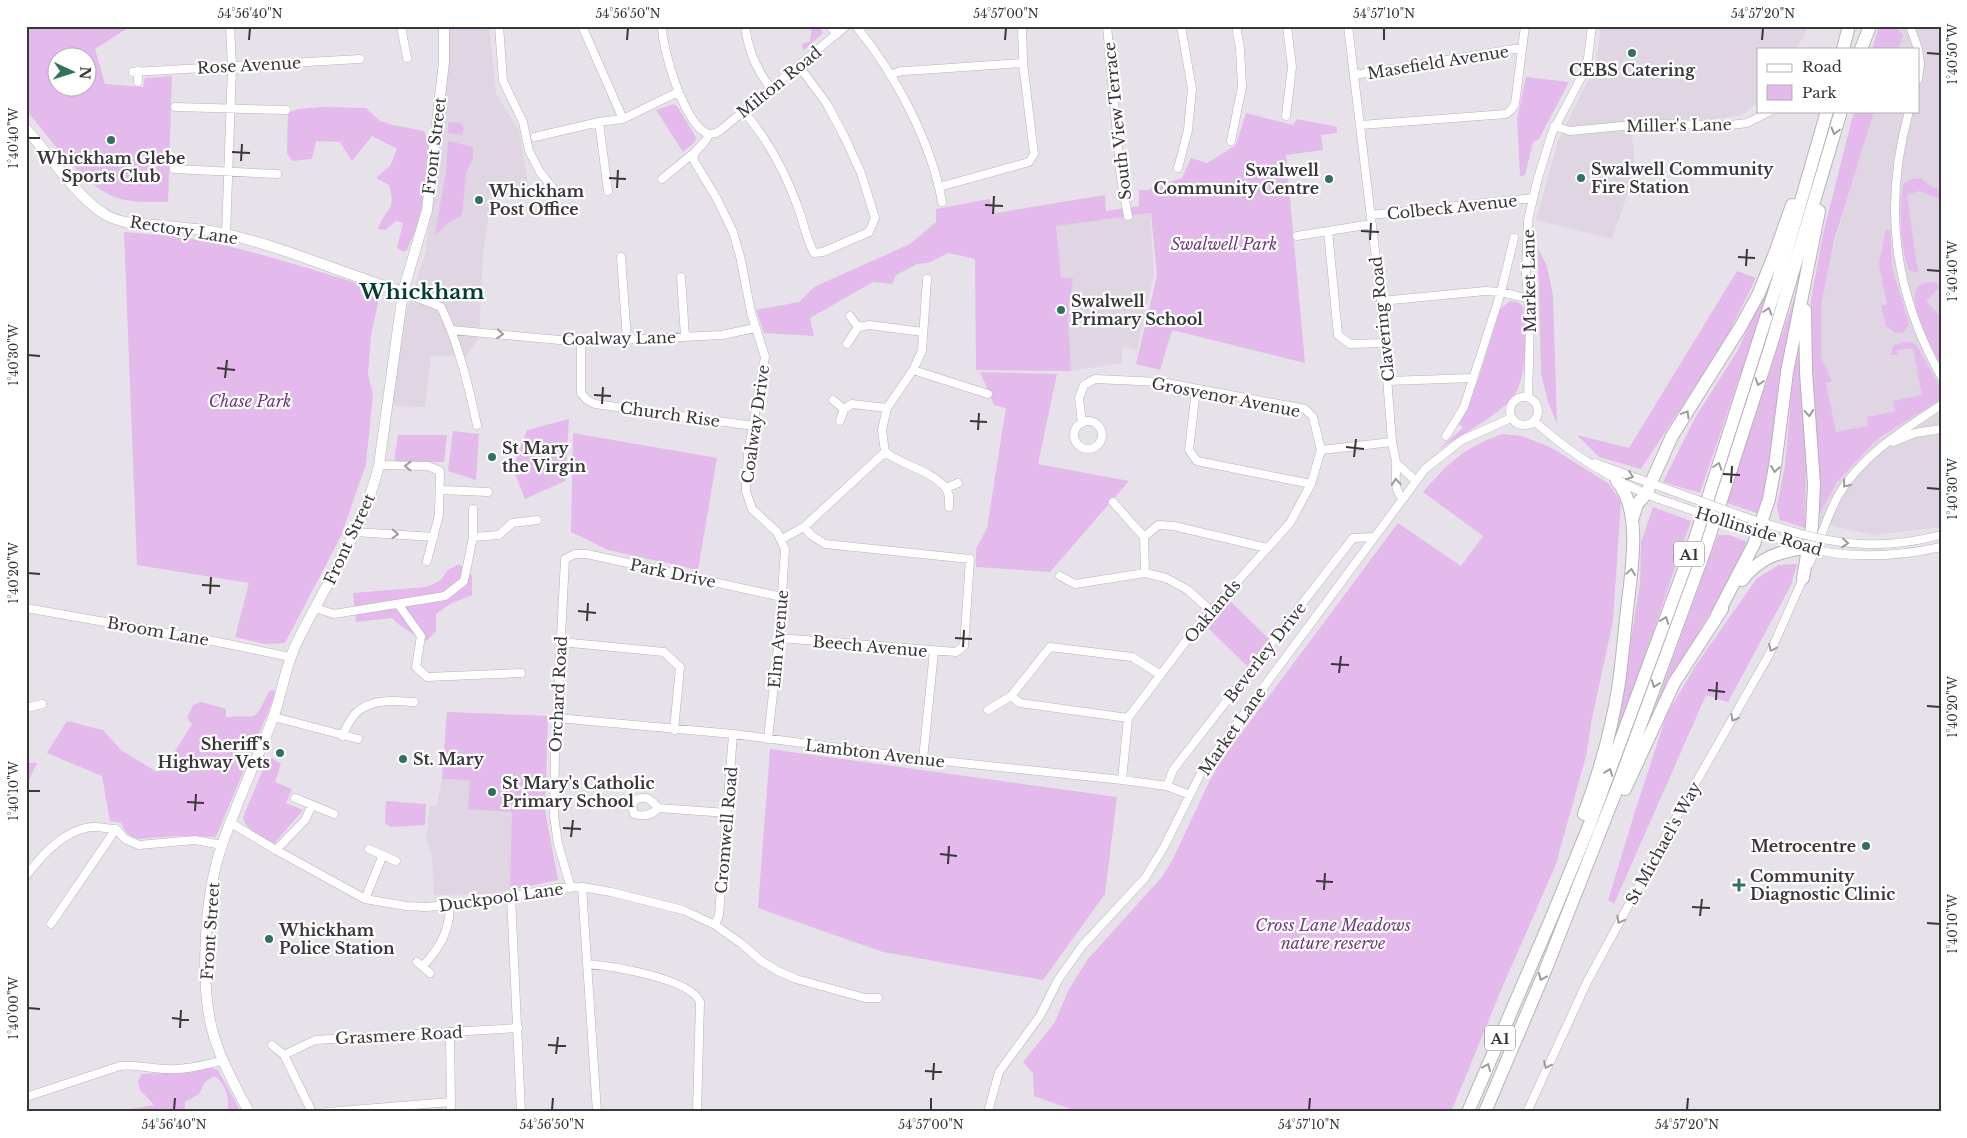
<svg xmlns="http://www.w3.org/2000/svg" width="1967" height="1138" viewBox="0 0 1967 1138" font-family="'Libre Baskerville',serif">
  <rect width="100%" height="100%" fill="#e7e2e9"/>
  <path fill="#e0d5e2" d="M446,26H489L496,94L519,130L529,188L495,190L489,213L483,255L479,338L466,356H431L425,407L392,406L406,312L426,251L448,44Z
    M1601,26H1807L1806,33L1796,49H1758V102L1743,115L1632,132L1635,172L1612,239L1536,220L1558,141L1596,64Z
    M1896,26H1941V527L1873,535L1820,523L1817,306L1872,111H1918V49H1890Z
    M1150,213L1154,274L1137,350L1123,347L1121,363L1071,371L976,370L1008,231Z
    M447,712L548,716L545,811L558,880L494,894L434,895L432,855L426,840L430,805H437L442,779Z"/>
  <path fill="#e3baeb" fill-rule="evenodd" d="M26,26H131L95,49L105,84L143,87L145,78L172,76L168,202C151,202 134,203 118,198C84,188 49,137 26,110ZM58,58H88V88H58Z
    M812,26H819L823,33L803,51L802,44L810,41Z
    M1879,26H1894L1903,35L1898,49H1872Z
    M1526,77L1569,82L1539,139L1533,142L1525,175L1520,176L1517,119Z
    M673,104L677,106L696,137L695,142L683,152L656,110Z
    M321,107L366,108L380,121L393,125L424,131L429,143L421,217L407,250L403,252L397,248L403,223L396,221L385,230L378,229C386,207 397,211 389,185L376,178L390,166L397,149L372,136L352,161L340,142L316,141L312,159L292,161L287,153L288,113L298,109Z
    M1854,111H1874L1834,241L1821,304V357L1832,381L1826,383L1836,432L1868,426L1867,417L1895,411L1893,401L1922,395L1913,348L1897,350V355H1891L1893,346C1901,342 1908,340 1916,345L1941,388V399L1877,439L1837,482L1818,516L1810,360L1811,299L1823,234Z
    M1246,113L1293,125L1297,119L1337,127V133L1321,135L1323,150L1286,155L1305,363L1172,330L1160,370L1136,364L1157,276L1151,213L1056,226L1061,278H1073L1068,320L1071,371L976,370L975,259L948,253L928,263L917,264L896,275L892,284L873,282L810,318L814,336L764,333L756,310L799,302L814,287L910,244L936,222V209L989,199L995,213L1105,195L1106,211L1139,206V190H1148L1182,178L1191,158L1207,163L1236,145Z
    M448,122L461,123L464,129L462,135L448,133Z
    M448,141L473,147V158L466,173L462,215L448,223L435,235L446,171Z
    M1921,178L1929,185L1941,190V200L1919,191L1907,195L1918,273L1909,270C1899,244 1900,211 1903,184L1913,179Z
    M1886,230L1890,231L1892,267L1909,324L1904,332L1895,333L1886,326L1881,306L1887,305L1879,264Z
    M124,232C158,235 191,237 223,245C274,257 325,273 374,289L379,298L371,336L368,374L373,394L366,464L341,536L285,643L265,644L235,637L249,583L137,565Z
    M1538,249L1547,266L1553,296L1557,424L1548,402L1541,374Z
    M1737,271L1756,278L1726,339L1641,469L1599,457L1577,435L1629,448Z
    M1934,282L1940,287L1926,301L1941,317V366C1933,351 1904,300 1919,286C1923,282 1929,282 1934,282Z
    M1768,283L1771,284L1700,493L1663,482L1695,418L1738,350Z
    M1795,295L1796,299L1766,487L1760,514L1727,503Z
    M1510,301L1517,302L1523,306C1526,329 1528,374 1515,394C1502,414 1459,436 1438,450L1463,428L1459,424L1467,410L1480,374L1500,309Z
    M1798,346L1806,465L1805,528L1780,520L1777,506L1785,465L1795,351Z
    M980,372L1057,374L1038,464L1129,481L1050,572L976,567V549L987,528L1006,408L994,405Z
    M569,419L565,481L525,499L514,471L518,453L527,430Z
    M453,431L479,434L476,480L448,471Z
    M573,433L717,458L698,570L608,550L571,532Z
    M1502,434L1522,436L1552,448L1608,483L1621,501L1613,621L1592,718L1586,756L1556,864L1502,988L1451,1112H1079L1034,1096L1033,1073L1023,1062L1055,1022L1069,989L1088,959L1162,877L1172,861L1209,782L1222,759L1398,523L1461,566L1483,536L1423,492C1449,462 1464,448 1502,434Z
    M398,435H447L444,462H394Z
    M1653,507L1691,521L1612,753L1608,751L1626,669L1640,583L1641,542Z
    M1718,535H1729L1747,542L1743,557L1655,707Z
    M459,564L472,576V595L450,604L436,614V631L427,641C414,634 402,629 392,618L356,622L353,593L426,587L440,581L448,570Z
    M1797,564L1791,585L1728,702L1706,695L1614,904L1608,900L1637,805L1667,714L1696,665L1757,578L1779,565Z
    M1229,600L1269,639L1247,666L1207,627Z
    M273,690L275,691L273,700L216,837L176,836L139,839C129,837 125,832 121,823L110,821L102,776L47,753L67,721L103,730L121,750L157,772L167,764L192,724L187,718L193,705L201,702L226,709V717C259,715 254,723 269,691Z
    M447,712L548,716L545,811L558,880L510,890L512,812L468,809L470,780L442,779Z
    M770,749L1117,797L1105,894L1043,980L883,952L758,908Z
    M268,758H272L281,764L275,782L292,789L286,803L303,810L274,844C264,837 244,830 243,817Z
    M26,763H37L26,786Z
    M386,801L426,804L425,825L391,827L385,823Z
    M207,1067L218,1070L241,1112H228C229,1099 226,1082 214,1076L205,1082L199,1094L185,1102V1110L187,1112H114L154,1105L140,1090L138,1082L141,1074L191,1072Z"/>
  <g fill="none" stroke-linecap="round" stroke-linejoin="round">
    <g stroke="#b7b2b8" stroke-width="9">
      <path id="minor" d="M401,26L407,58
        M499,26L503,81L523,122L529,151L540,172L552,187
        M582,26L623,119
        M662,26C662,49 685,128 709,134
        M745,26C748,49 757,71 771,88
        M830,26L837,34
        M856,26C895,74 931,141 942,202
        M1022,26L1023,63
        M1107,26L1121,179L1128,216
        M1348,26L1381,301L1392,442C1393,449 1395,455 1396,462C1397,475 1392,488 1403,499
        M1910,26L1918,49
        M1918,49L1920,64L1918,79
        M138,71V82
        M133,72L360,59
        M890,75L901,71L921,70L1023,63L1034,154L1029,162L939,187
        M1354,75L1521,48
        M175,107L286,110
        M743,111C769,140 787,176 800,213C804,226 807,240 814,253L823,252L869,232L875,218L861,173L844,136L827,104L799,66
        M1909,111C1883,205 1893,291 1941,376
        M1286,116L1292,67L1287,26
        M599,122L608,191
        M1361,125L1506,114L1511,110L1515,104L1525,26
        M1554,126L1570,131L1643,124L1731,125L1747,123L1771,111
        M709,134C706,145 694,148 693,159L717,199L733,232L740,256L751,312L765,357L748,454L746,483V491L752,509L777,532L785,549L779,638L768,739
        M709,134L716,133L722,129L846,26
        M535,137L599,122L623,119L678,92
        M1231,141L1242,87L1240,48L1236,26
        M1178,168L1188,130L1192,89L1181,26
        M174,169L277,174
        M662,179L695,152
        M1371,215L1533,198
        M1328,231L1338,335L1350,344L1385,343
        M226,234L232,67L230,26
        M1297,236L1372,224
        M621,257L627,340
        M681,277L685,337
        M403,292L441,307C459,345 468,384 477,425
        M1381,301L1485,291L1501,292L1529,299
        M850,316L858,327
        M452,330L581,342L722,335L755,328
        M581,342V393L587,400L595,404L754,426
        M847,344L858,327L869,325L923,332
        M913,370L988,394
        M1388,381L1473,378
        M1196,389L1189,450L1197,461L1311,484
        M1510 411a14 14 0 1 1 28 0a14 14 0 1 1-28 0Z
        M1528,398L1530,322L1526,273L1528,220L1538,178L1552,133L1582,76L1588,58L1592,26
        M833,400L844,409
        M840,421L844,409L852,404L887,408
        M1534,421C1571,454 1613,481 1659,499
        M1074 435a14 14 0 1 1 28 0a14 14 0 1 1-28 0Z
        M1082,423L1079,398L1084,385L1095,379L1161,382L1305,409L1313,417L1321,450
        M1446,436L1464,407L1501,292L1514,238
        M1893,442L1915,433L1941,429
        M1321,450L1392,442
        M885,452C904,466 930,470 946,488L958,483
        M1396,463L1416,481
        M1595,463L1664,488
        M379,465L428,466L440,471L439,515L427,561
        M946,488L949,496V507
        M441,490L488,492
        M1113,502L1144,537
        M1757,521L1781,528
        M355,532L434,537
        M1756,532L1802,546
        M473,537L499,535L512,523L537,520
        M782,539L804,527L885,452L882,430L887,408L913,370L922,351L927,279
        M1809,564C1820,542 1826,518 1838,496C1861,456 1903,430 1941,405
        M1145,573L1144,537L1158,525L1174,526L1267,548
        M1060,576L1075,584L1145,573L1166,578L1188,590L1211,611
        M398,604L421,636L416,667L427,677L521,673
        M26,608L218,642L290,657
        M315,608L334,614L445,596L464,581L473,537V509
        M779,638L956,652L964,646L970,559L825,544L811,535L804,527
        M561,642L664,652L680,667L674,730
        M26,708L42,704
        M988,710L1011,696
        M274,717L358,739
        M557,718L733,734L923,759L1122,780L1167,786L1190,795
        M1128,718L1020,703L1011,696L1050,647L1132,657L1161,675
        M342,736C346,729 350,718 357,712C373,698 395,701 414,702
        M923,759L934,651
        M1122,780L1128,718L1198,625L1290,523L1311,484L1321,450
        M1167,786L1173,770L1353,538L1374,537
        M295,798L334,814
        M658,808C651,816 643,817 634,814L632,807L635,800C646,795 651,799 658,808L727,813
        M231,823L276,850L365,899L406,906L426,907L480,902L557,888L582,887L611,892L683,910L715,925L742,944L760,960L778,971L796,979L865,998H878
        M116,829L125,839L139,845L195,840L222,845
        M369,849L396,861
        M276,850L305,820L312,805
        M26,876C40,857 62,833 86,828C96,825 106,829 116,829
        M582,887L597,1112
        M571,888L558,844L554,816L555,754L565,559L575,554H587L782,597
        M511,896L521,1112
        M365,899L383,855
        M51,924L116,829
        M715,925L719,915L733,734
        M417,962L430,973
        M587,964C611,966 690,978 700,1002L697,1112
        M423,966C440,947 449,933 450,906
        M450,1032L451,1112
        M272,1045L284,1055L312,1112
        M284,1055L315,1040L518,1028
        M26,1097L120,1066C136,1064 151,1069 167,1069C186,1070 205,1065 222,1061
        M326,1112L451,1102
        M988,1112L999,1072L1040,1016L1058,980L1082,946L1145,878L1164,847L1203,769L1425,469L1462,440L1511,418
        M1527,1112L1587,982L1683,805L1769,655L1805,574"/>
    </g>
    <g stroke="#b7b2b8" stroke-width="11">
      <path id="major" d="M26,129C50,155 76,197 106,215C124,225 146,224 166,226C186,228 206,229 226,234C287,248 344,274 403,292
        M249,1112C235,1086 221,1061 213,1033C199,983 205,893 222,845C236,805 254,765 270,726C282,698 284,667 298,640C327,582 364,528 379,465L403,292L427,210L444,62V26"/>
    </g>
    <g stroke="#b7b2b8" stroke-width="14">
      <path id="highway" d="M1843,49L1849,26
        M1861,49L1870,26
        M1632,520L1637,504L1646,494L1672,436L1741,326L1759,293L1775,253L1792,205
        M1803,578L1812,526L1814,484L1806,372L1805,310
        M1742,580C1759,558 1779,551 1806,548
        M1717,615L1754,544L1769,499L1775,466L1787,372L1819,211
        M1625,789L1674,683L1722,609
        M1584,814C1599,774 1611,732 1618,689C1622,663 1624,636 1627,610C1631,573 1643,511 1617,481
        M1468,1112L1551,919L1589,826L1693,545L1779,277L1827,111
        M1485,1112L1545,971L1618,786L1706,547L1772,342L1841,111"/>
    </g>
    <use href="#minor" stroke="#fff" stroke-width="8"/>
    <use href="#major" stroke="#fff" stroke-width="10"/>
    <use href="#highway" stroke="#fff" stroke-width="12"/>
    <g stroke="#b7b2b8" stroke-width="9" stroke-linecap="butt">
      <path id="minor-bridge" d="M1664,488L1753,520
        M1659,499L1750,530
        M1781,528C1836,546 1884,550 1941,535
        M1806,548C1851,559 1896,557 1941,547"/>
    </g>
    <use href="#minor-bridge" stroke="#fff" stroke-width="8"/>
  </g>
  <defs><path id="oneway-chevron" d="M-2-3.5L2.5 0L-2 3.5" fill="none" stroke-width="1.6" stroke-linecap="round" stroke-linejoin="round" transform="scale(1.25)"/></defs>
  <g stroke="#9c9b9c">
    <use href="#oneway-chevron" transform="translate(1835 131) rotate(106)"/>
    <use href="#oneway-chevron" transform="translate(1768 311) rotate(-72)"/>
    <use href="#oneway-chevron" transform="translate(500 334) rotate(5)"/>
    <use href="#oneway-chevron" transform="translate(1759 382) rotate(108)"/>
    <use href="#oneway-chevron" transform="translate(1809 413) rotate(85)"/>
    <use href="#oneway-chevron" transform="translate(1686 414) rotate(-59)"/>
    <use href="#oneway-chevron" transform="translate(408 466) rotate(-179)"/>
    <use href="#oneway-chevron" transform="translate(1718 466) rotate(-72)"/>
    <use href="#oneway-chevron" transform="translate(1775 469) rotate(99)"/>
    <use href="#oneway-chevron" transform="translate(1630 476) rotate(20)"/>
    <use href="#oneway-chevron" transform="translate(1396 482) rotate(-95)"/>
    <use href="#oneway-chevron" transform="translate(1846 484) rotate(128)"/>
    <use href="#oneway-chevron" transform="translate(395 534) rotate(3)"/>
    <use href="#oneway-chevron" transform="translate(1845 543) rotate(5)"/>
    <use href="#oneway-chevron" transform="translate(1631 572) rotate(-82)"/>
    <use href="#oneway-chevron" transform="translate(1665 620) rotate(-70)"/>
    <use href="#oneway-chevron" transform="translate(1772 648) rotate(116)"/>
    <use href="#oneway-chevron" transform="translate(1655 684) rotate(110)"/>
    <use href="#oneway-chevron" transform="translate(1734 718) rotate(119)"/>
    <use href="#oneway-chevron" transform="translate(1609 772) rotate(-69)"/>
    <use href="#oneway-chevron" transform="translate(1620 920) rotate(119)"/>
    <use href="#oneway-chevron" transform="translate(1542 977) rotate(113)"/>
    <use href="#oneway-chevron" transform="translate(1547 1065) rotate(115)"/>
    <use href="#oneway-chevron" transform="translate(1487 1067) rotate(-67)"/>
  </g>
  <path fill="none" stroke="#39373a" stroke-width="2" d="M249,40L250,28M627,40L628,28M1005,40L1006,28M1384,40V28M1762,40L1763,28M1927,53L1940,54M28,138H40M232,152L250,153M241,161L242,144M609,178L626,179M617,188L618,170M985,205L1003,206M993,214L994,196M1361,231L1379,232M1370,240L1371,223M1738,257L1755,258M1746,266L1747,249M1927,270L1940,271M28,355L40,356M217,368L235,370M225,378L227,360M594,395L611,396M602,404L603,387M970,421L987,422M978,430L979,413M1346,447L1364,449M1354,457L1356,439M1723,474L1740,475M1731,483L1732,466M1927,488L1940,489M28,573L40,574M202,585L220,586M210,594L211,577M578,611L596,613M587,621L588,603M955,638L972,639M963,647L964,630M1331,664L1349,665M1339,673L1341,656M1708,690L1725,692M1716,700L1717,682M1927,706L1940,707M28,791H40M187,802L204,803M195,811L196,794M563,828L581,829M571,837L573,820M940,854L957,856M948,864L949,846M1316,881L1333,882M1324,890L1325,873M1692,907L1710,908M1700,916L1702,899M1927,923L1940,924M28,1008L40,1009M172,1018L189,1020M180,1028L181,1010M548,1045L566,1046M556,1054L558,1037M925,1071L942,1072M933,1080L934,1063M174,1110L175,1098M552,1110L553,1098M931,1110V1098M1309,1110L1310,1098M1687,1110L1688,1098"/>
  <g fill="#307160" stroke="#fff" stroke-width="2">
    <circle cx="1632" cy="53" r="5"/>
    <circle cx="111" cy="140" r="5"/>
    <circle cx="1581" cy="178" r="5"/>
    <circle cx="1329" cy="179" r="5"/>
    <circle cx="479" cy="200" r="5"/>
    <circle cx="1061" cy="310" r="5"/>
    <circle cx="492" cy="457" r="5"/>
    <circle cx="280" cy="753" r="5"/>
    <circle cx="403" cy="759" r="5"/>
    <circle cx="492" cy="792" r="5"/>
    <circle cx="1866" cy="846" r="5"/>
    <path d="M1736.5 877.5h5v5h5v5h-5v5h-5v-5h-5v-5h5z"/>
    <circle cx="269" cy="939" r="5"/>
  </g>
  <g text-anchor="middle" dominant-baseline="central" stroke-width="4.5" stroke-linejoin="round" paint-order="stroke">
    <g fill="#fff" stroke="#747375" stroke-width="1">
      <rect x="1674" y="541.5" width="30" height="25" rx="4"/>
      <rect x="1485" y="1025.5" width="30" height="25" rx="4"/>
    </g>
    <g font-size="15" font-weight="bold" fill="#39373a">
      <text x="1689" y="554">A1</text>
      <text x="1500" y="1038">A1</text>
    </g>
    <g font-size="16" fill="#39373a" stroke="#fff">
      <text transform="translate(1438 62) rotate(-9)">Masefield Avenue</text>
      <text transform="translate(249 65) rotate(-3)">Rose Avenue</text>
      <text transform="translate(779 82) rotate(-39)">Milton Road</text>
      <text transform="translate(1117 121) rotate(-96)">South View Terrace</text>
      <text transform="translate(1679 125) rotate(-1)">Miller's Lane</text>
      <text transform="translate(434 146) rotate(-83)">Front Street</text>
      <text transform="translate(1452 207) rotate(-6)">Colbeck Avenue</text>
      <text transform="translate(184 230) rotate(9)">Rectory Lane</text>
      <text transform="translate(1529 281) rotate(-91)">Market Lane</text>
      <text transform="translate(1382 319) rotate(-96)">Clavering Road</text>
      <text transform="translate(619 338) rotate(-1)">Coalway Lane</text>
      <text transform="translate(1226 397) rotate(11)">Grosvenor Avenue</text>
      <text transform="translate(670 414) rotate(8)">Church Rise</text>
      <text transform="translate(755 424) rotate(-82)">Coalway Drive</text>
      <text transform="translate(1759 531) rotate(17)">Hollinside Road</text>
      <text transform="translate(349 539) rotate(-65)">Front Street</text>
      <text transform="translate(673 573) rotate(12)">Park Drive</text>
      <text transform="translate(1212 611) rotate(-50)">Oaklands</text>
      <text transform="translate(158 631) rotate(10)">Broom Lane</text>
      <text transform="translate(778 639) rotate(-85)">Elm Avenue</text>
      <text transform="translate(870 646) rotate(5)">Beech Avenue</text>
      <text transform="translate(1265 652) rotate(-52)">Beverley Drive</text>
      <text transform="translate(558 694) rotate(-87)">Orchard Road</text>
      <text transform="translate(1232 731) rotate(-55)">Market Lane</text>
      <text transform="translate(875 753) rotate(7)">Lambton Avenue</text>
      <text transform="translate(726 830) rotate(-85)">Cromwell Road</text>
      <text transform="translate(1663 843) rotate(-61)">St Michael's Way</text>
      <text transform="translate(501 897) rotate(-8)">Duckpool Lane</text>
      <text transform="translate(210 931) rotate(-86)">Front Street</text>
      <text transform="translate(399 1035) rotate(-3)">Grasmere Road</text>
    </g>
    <g font-size="16" font-weight="bold" fill="#39373a" stroke="#fff" text-anchor="start">
      <text x="1632" y="70" text-anchor="middle">CEBS Catering</text>
      <text x="111" y="158" text-anchor="middle">Whickham Glebe<tspan x="111" dy="18">Sports Club</tspan></text>
      <text x="1591" y="169">Swalwell Community<tspan x="1591" dy="18">Fire Station</tspan></text>
      <text x="1319" y="170" text-anchor="end">Swalwell<tspan x="1319" dy="18">Community Centre</tspan></text>
      <text x="489" y="191">Whickham<tspan x="489" dy="18">Post Office</tspan></text>
      <text x="1071" y="301">Swalwell<tspan x="1071" dy="18">Primary School</tspan></text>
      <text x="502" y="448">St Mary<tspan x="502" dy="18">the Virgin</tspan></text>
      <text x="270" y="744" text-anchor="end">Sheriff's<tspan x="270" dy="18">Highway Vets</tspan></text>
      <text x="413" y="759">St. Mary</text>
      <text x="502" y="783">St Mary's Catholic<tspan x="502" dy="18">Primary School</tspan></text>
      <text x="1856" y="846" text-anchor="end">Metrocentre</text>
      <text x="1750" y="876">Community<tspan x="1750" dy="18">Diagnostic Clinic</tspan></text>
      <text x="279" y="930">Whickham<tspan x="279" dy="18">Police Station</tspan></text>
    </g>
    <g font-size="16" font-style="italic" fill="#72397d" stroke="#fff">
      <text x="1224" y="244">Swalwell Park</text>
      <text x="250" y="401">Chase Park</text>
      <text x="1333" y="925">Cross Lane Meadows<tspan x="1333" dy="18">nature reserve</tspan></text>
    </g>
    <g font-size="21" font-weight="bold" fill="#033d31" stroke="#fff">
      <text x="422" y="292">Whickham</text>
    </g>
  </g>
  <rect width="1967" height="1138" fill="none" stroke="#ffffff" stroke-width="55"/>
  <rect x="1757" y="48" width="162" height="65" fill="#ffffff" stroke="#b0afb0"/>
  <rect x="1767" y="64" width="25" height="8" fill="#ffffff" stroke="#b0afb0"/>
  <text x="1802" y="72" font-size="15" fill="#39373a">Road</text>
  <rect x="1767" y="85" width="25" height="15" fill="#e3baeb" stroke="#b0afb0"/>
  <text x="1802" y="98" font-size="15" fill="#39373a">Park</text>
  <g transform="translate(72 72) rotate(94)"><circle r="24" fill="#ffffff" stroke="#b0afb0"/>
  <path d="M0-4L9 19L0 12L-9 19Z" fill="#307160"/>
  <text y="-8" font-size="14" font-weight="bold" text-anchor="middle" fill="#39373a">N</text>
  </g>
  <rect x="28" y="28" width="1912" height="1082" fill="none" stroke="#39373a" stroke-width="2"/>
  <g font-size="12" text-anchor="middle" fill="#39373a">
    <text x="250" y="18">54°56'40"N</text>
    <text x="628" y="18">54°56'50"N</text>
    <text x="1006" y="18">54°57'00"N</text>
    <text x="1384" y="18">54°57'10"N</text>
    <text x="1763" y="18">54°57'20"N</text>
    <text transform="translate(1953 54) rotate(-90)" y="4">1°40'50"W</text>
    <text transform="translate(14 138) rotate(-90)" y="4">1°40'40"W</text>
    <text transform="translate(1953 271) rotate(-90)" y="4">1°40'40"W</text>
    <text transform="translate(14 355) rotate(-90)" y="4">1°40'30"W</text>
    <text transform="translate(1953 489) rotate(-90)" y="4">1°40'30"W</text>
    <text transform="translate(14 573) rotate(-90)" y="4">1°40'20"W</text>
    <text transform="translate(1953 707) rotate(-90)" y="4">1°40'20"W</text>
    <text transform="translate(14 791) rotate(-90)" y="4">1°40'10"W</text>
    <text transform="translate(1953 924) rotate(-90)" y="4">1°40'10"W</text>
    <text transform="translate(14 1008) rotate(-90)" y="4">1°40'00"W</text>
    <text x="174" y="1129">54°56'40"N</text>
    <text x="552" y="1129">54°56'50"N</text>
    <text x="931" y="1129">54°57'00"N</text>
    <text x="1309" y="1129">54°57'10"N</text>
    <text x="1687" y="1129">54°57'20"N</text>
  </g>
</svg>
